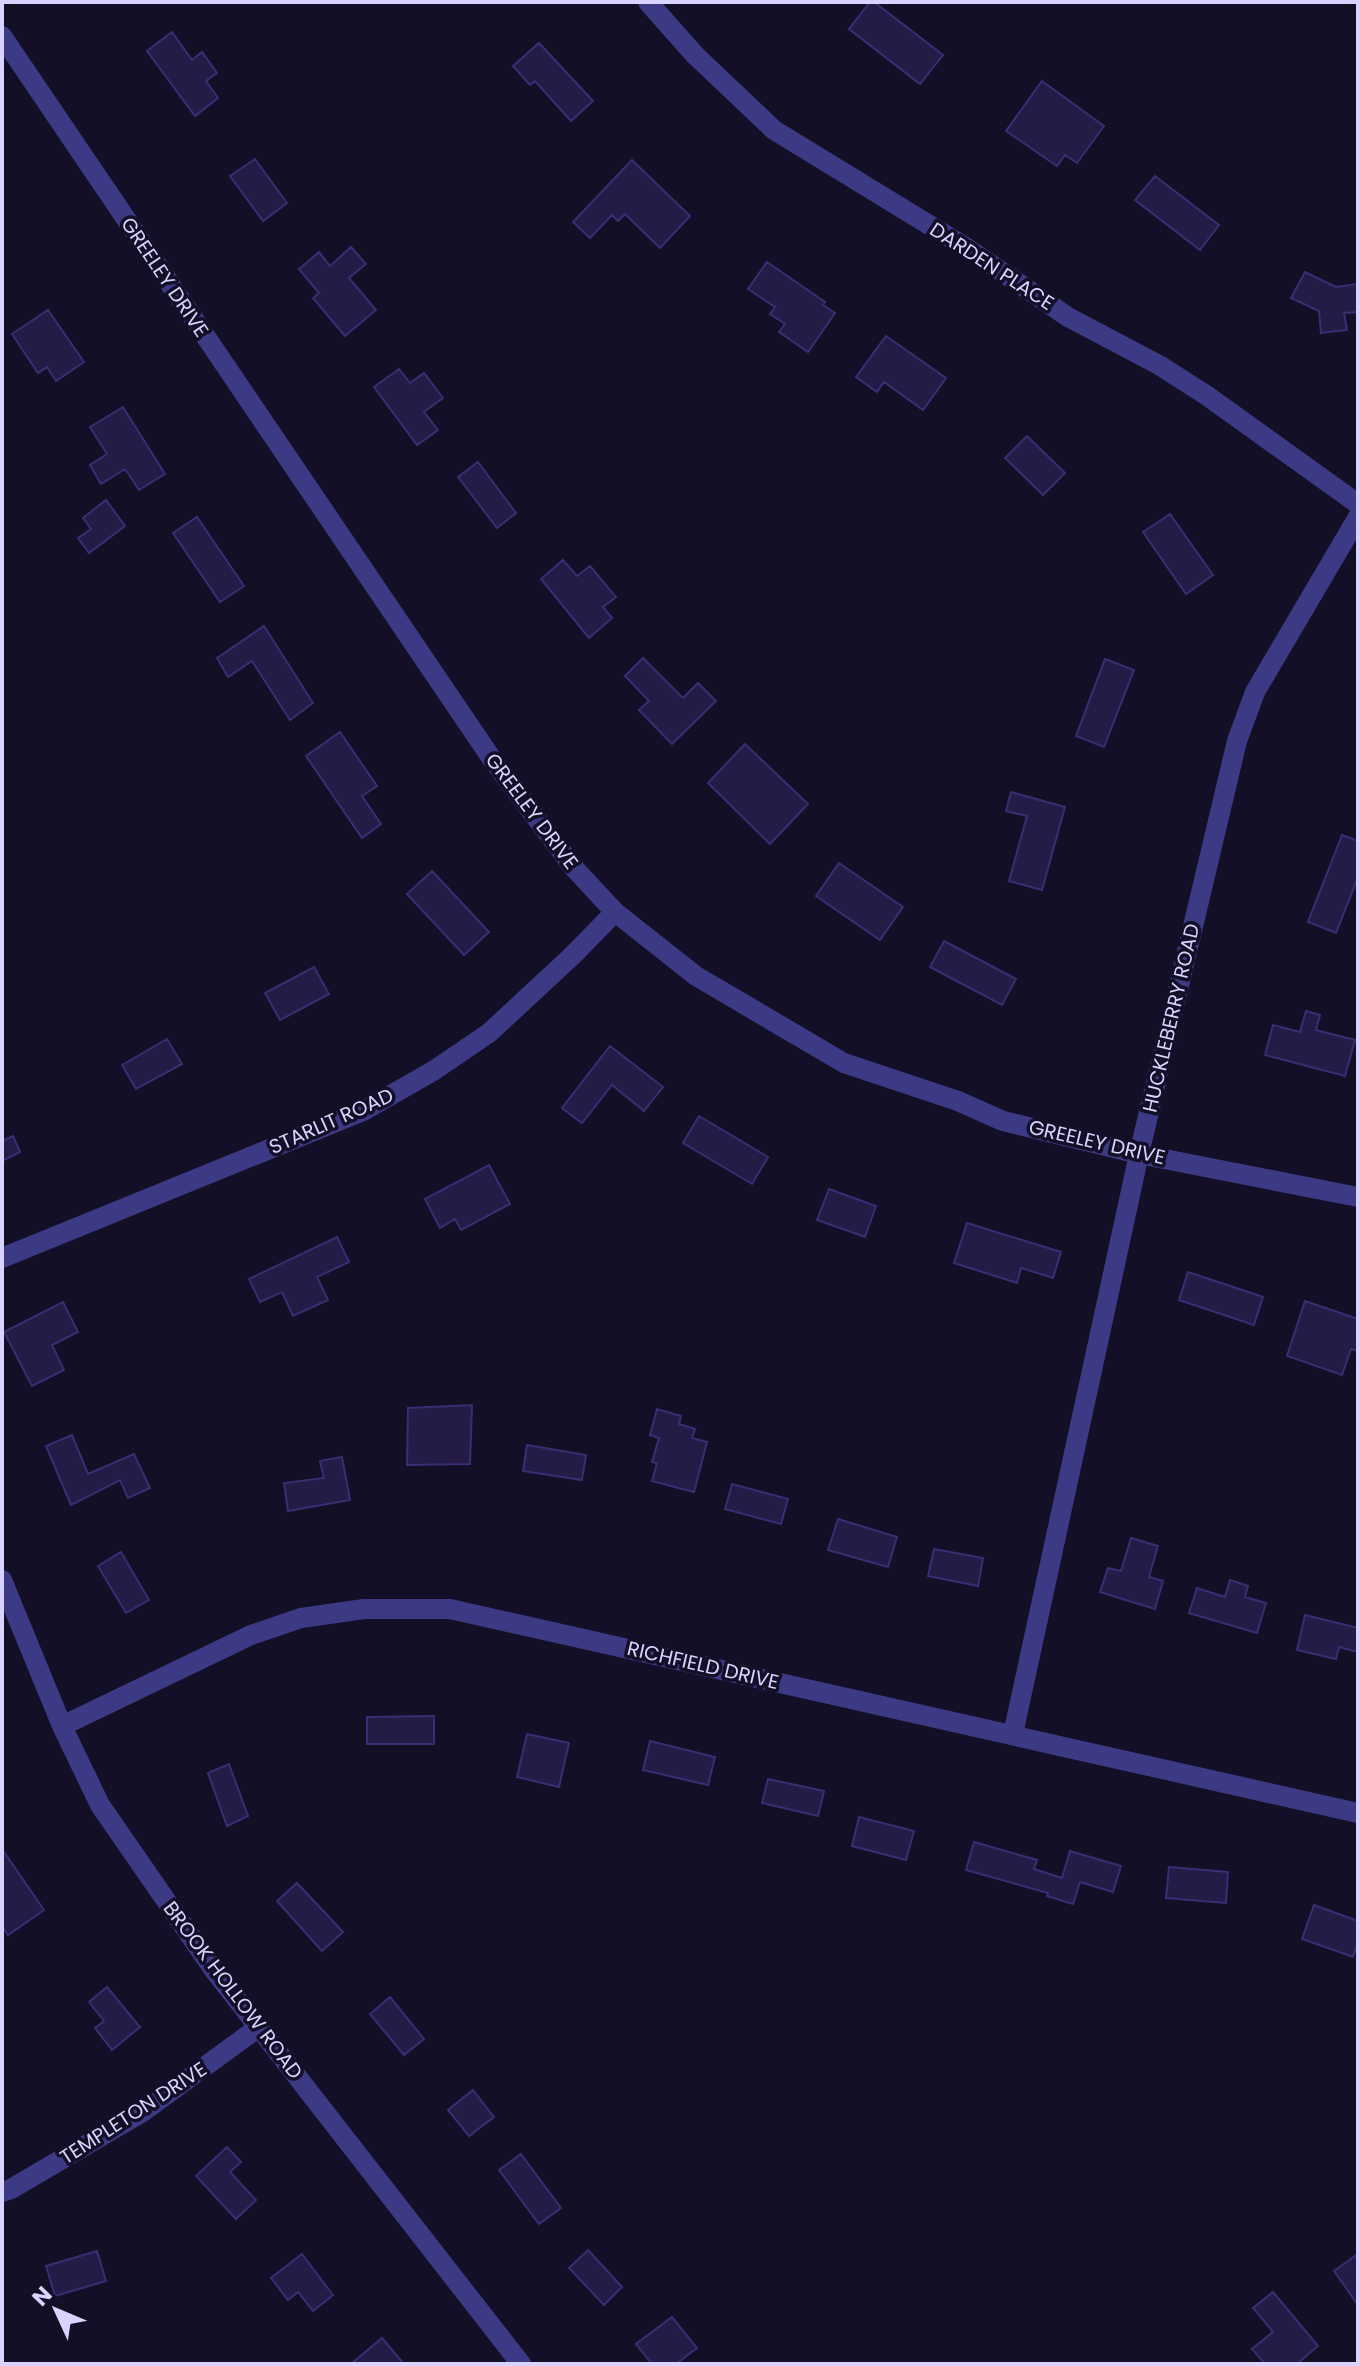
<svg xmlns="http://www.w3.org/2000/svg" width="1360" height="2366" viewBox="0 0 1360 2366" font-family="Poppins,sans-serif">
  <rect width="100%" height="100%" fill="#130f26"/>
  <path fill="#241b47" stroke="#3b2d73" stroke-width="2" d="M870,2H874L943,55L920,84L849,29Z
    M172,32L192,60L202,52L217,73L206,81L218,98L195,116L147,51Z
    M539,43L593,101L571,121L535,81L530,85L513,66Z
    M1042,81L1104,126L1077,163L1065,155L1057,166L1006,131Z
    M255,159L287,203L263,221L230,176Z
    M632,160L690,216L660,248L625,214L618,221L612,215L590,238L573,222Z
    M1155,176L1219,225L1200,250L1135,200Z
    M351,247L366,264L349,278L376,310L345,336L313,298L319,293L299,269L319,252L330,266Z
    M767,262L825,302L823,305L835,313L808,352L779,332L785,324L770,314L775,307L748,289Z
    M1305,272L1336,287L1358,284V312L1344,313L1347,330L1321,333L1319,311L1291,298Z
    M48,310L84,362L56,381L47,367L38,373L12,334Z
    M886,336L946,378L923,410L884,382L877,392L856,377Z
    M399,369L410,383L424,373L443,398L424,412L438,430L417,445L374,387Z
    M123,407L165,474L139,490L125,469L101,484L90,465L107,454L90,427Z
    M1027,436L1065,473L1043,495L1005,458Z
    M478,462L516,513L497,528L458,477Z
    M106,500L125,526L89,553L78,538L91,529L83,518Z
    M1170,514L1213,575L1186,594L1143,532Z
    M197,517L244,586L220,602L173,533Z
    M563,560L577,576L590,566L616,597L603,607L612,618L589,638L541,579Z
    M264,626L313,703L290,720L252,661L228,677L217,658Z
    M643,658L683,698L698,683L716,701L672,744L639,710L649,701L625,676Z
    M1105,659L1134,670L1104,747L1076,736Z
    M340,732L377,786L362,796L381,824L362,838L306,756Z
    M745,744L808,804L770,844L708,783Z
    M1011,792L1065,807L1042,890L1009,881L1027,816L1006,811Z
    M1342,835L1358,841V877L1336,933L1308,922Z
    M839,863L903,907L880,940L816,896Z
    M432,871L489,932L464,955L407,894Z
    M944,941L1016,979L1002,1005L930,967Z
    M314,967L329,994L280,1020L265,993Z
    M1306,1011L1320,1015L1316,1030L1355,1040L1345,1076L1265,1055L1273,1025L1300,1032Z
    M167,1039L182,1064L136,1089L122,1065Z
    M610,1046L663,1087L644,1111L612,1085L582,1123L562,1108Z
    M699,1116L768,1157L752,1184L683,1143Z
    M13,1136L20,1152L2,1161V1141Z
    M489,1165L510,1204L461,1230L455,1219L440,1228L425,1199Z
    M829,1189L876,1206L865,1237L817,1220Z
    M967,1223L1061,1252L1053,1278L1021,1268L1017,1283L954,1263Z
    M337,1237L349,1262L317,1277L328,1300L293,1316L282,1292L260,1302L249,1279Z
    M1188,1272L1263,1297L1254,1325L1179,1300Z
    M1305,1301L1358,1319V1351L1351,1349L1342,1375L1287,1356Z
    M63,1302L78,1332L52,1345L64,1370L32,1386L4,1332Z
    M472,1405L470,1464L407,1465L408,1408Z
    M657,1409L681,1416L679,1424L695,1429L692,1438L707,1442L694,1492L652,1481L657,1463L652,1462L659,1438L650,1435Z
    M72,1435L88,1474L134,1454L150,1488L128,1498L120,1480L71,1505L46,1446Z
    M527,1445L586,1455L582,1480L523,1471Z
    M342,1457L350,1500L288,1511L284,1483L324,1478L320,1461Z
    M732,1484L788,1499L781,1524L725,1509Z
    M838,1519L897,1537L888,1567L828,1550Z
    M1131,1538L1158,1546L1149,1577L1163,1581L1155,1609L1100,1592L1108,1568L1121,1571Z
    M934,1549L983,1558L978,1586L928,1576Z
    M121,1552L149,1600L126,1613L98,1566Z
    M1230,1580L1248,1586L1245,1597L1266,1603L1257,1633L1189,1613L1197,1588L1225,1597Z
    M1305,1615L1358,1628V1652L1339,1647L1336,1659L1297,1650Z
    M434,1716V1744H367V1717Z
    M527,1734L569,1743L559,1787L517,1777Z
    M650,1741L715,1757L708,1785L643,1770Z
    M229,1764L248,1816L227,1826L208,1773Z
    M768,1779L824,1791L818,1816L762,1803Z
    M859,1817L914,1831L906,1860L852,1846Z
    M974,1842L1037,1860L1034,1869L1062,1878L1070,1851L1121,1866L1113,1892L1080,1882L1073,1904L1047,1896L1048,1893L966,1870Z
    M2,1849L44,1910L8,1935L2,1926Z
    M1169,1867L1228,1872L1226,1903L1166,1898Z
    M297,1883L343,1932L322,1951L277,1901Z
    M1314,1905L1358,1921V1942L1353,1957L1302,1939Z
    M107,1987L140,2027L112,2050L95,2028L104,2021L89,2002Z
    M390,1997L424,2039L404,2055L370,2014Z
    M473,2090L494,2117L469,2136L448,2110Z
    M227,2147L241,2162L230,2172L256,2200L236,2219L196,2176Z
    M521,2154L561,2208L539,2224L499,2170Z
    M588,2250L622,2287L604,2305L569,2268Z
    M97,2251L106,2281L55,2296L46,2266Z
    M302,2254L333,2295L313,2311L298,2292L288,2300L271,2278Z
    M1358,2254V2305L1334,2271Z
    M1273,2292L1318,2346L1297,2364H1265L1252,2349L1273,2332L1253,2308Z
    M672,2317L697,2348L676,2364H652L636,2344Z
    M382,2338L404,2364H351Z"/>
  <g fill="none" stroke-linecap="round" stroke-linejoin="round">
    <path stroke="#3d3a85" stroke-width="20" d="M648,2L695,55L774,130L967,248L1068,317L1159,365L1206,395L1358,504
      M2,36L492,759L574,868L615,912L696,976L844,1063L958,1101L1003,1121L1139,1154L1358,1197
      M2,1258L363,1111L433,1071L489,1033L572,956L615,912
      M2,1580L62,1726L100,1805L214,1970L521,2364
      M62,1726L251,1635L301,1618L364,1609H450L1358,1813
      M1013,1734L1139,1154L1237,741L1255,692L1358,517
      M2,2192L11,2189L144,2111L259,2027"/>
  </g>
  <g text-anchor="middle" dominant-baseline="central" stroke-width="7" stroke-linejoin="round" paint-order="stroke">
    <g font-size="20" fill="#d9d4ff" stroke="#130f26">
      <text transform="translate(992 266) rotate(33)">DARDEN PLACE</text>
      <text transform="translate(165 277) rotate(56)">GREELEY DRIVE</text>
      <text transform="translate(532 811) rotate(53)">GREELEY DRIVE</text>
      <text transform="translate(1171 1018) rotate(-77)">HUCKLEBERRY ROAD</text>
      <text transform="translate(331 1121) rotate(-24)">STARLIT ROAD</text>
      <text transform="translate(1097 1142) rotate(13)">GREELEY DRIVE</text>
      <text transform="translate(703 1665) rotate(13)">RICHFIELD DRIVE</text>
      <text transform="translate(233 1990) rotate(53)">BROOK HOLLOW ROAD</text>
      <text transform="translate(133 2113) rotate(-33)">TEMPLETON DRIVE</text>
    </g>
  </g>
  <rect width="1360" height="2366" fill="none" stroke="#d9d4ff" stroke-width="8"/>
  <g transform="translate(56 2310) rotate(314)" stroke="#130f26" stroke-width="6" paint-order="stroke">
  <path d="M0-6L14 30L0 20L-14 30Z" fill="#d9d4ff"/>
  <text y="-12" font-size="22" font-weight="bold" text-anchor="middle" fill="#d9d4ff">N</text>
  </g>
</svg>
